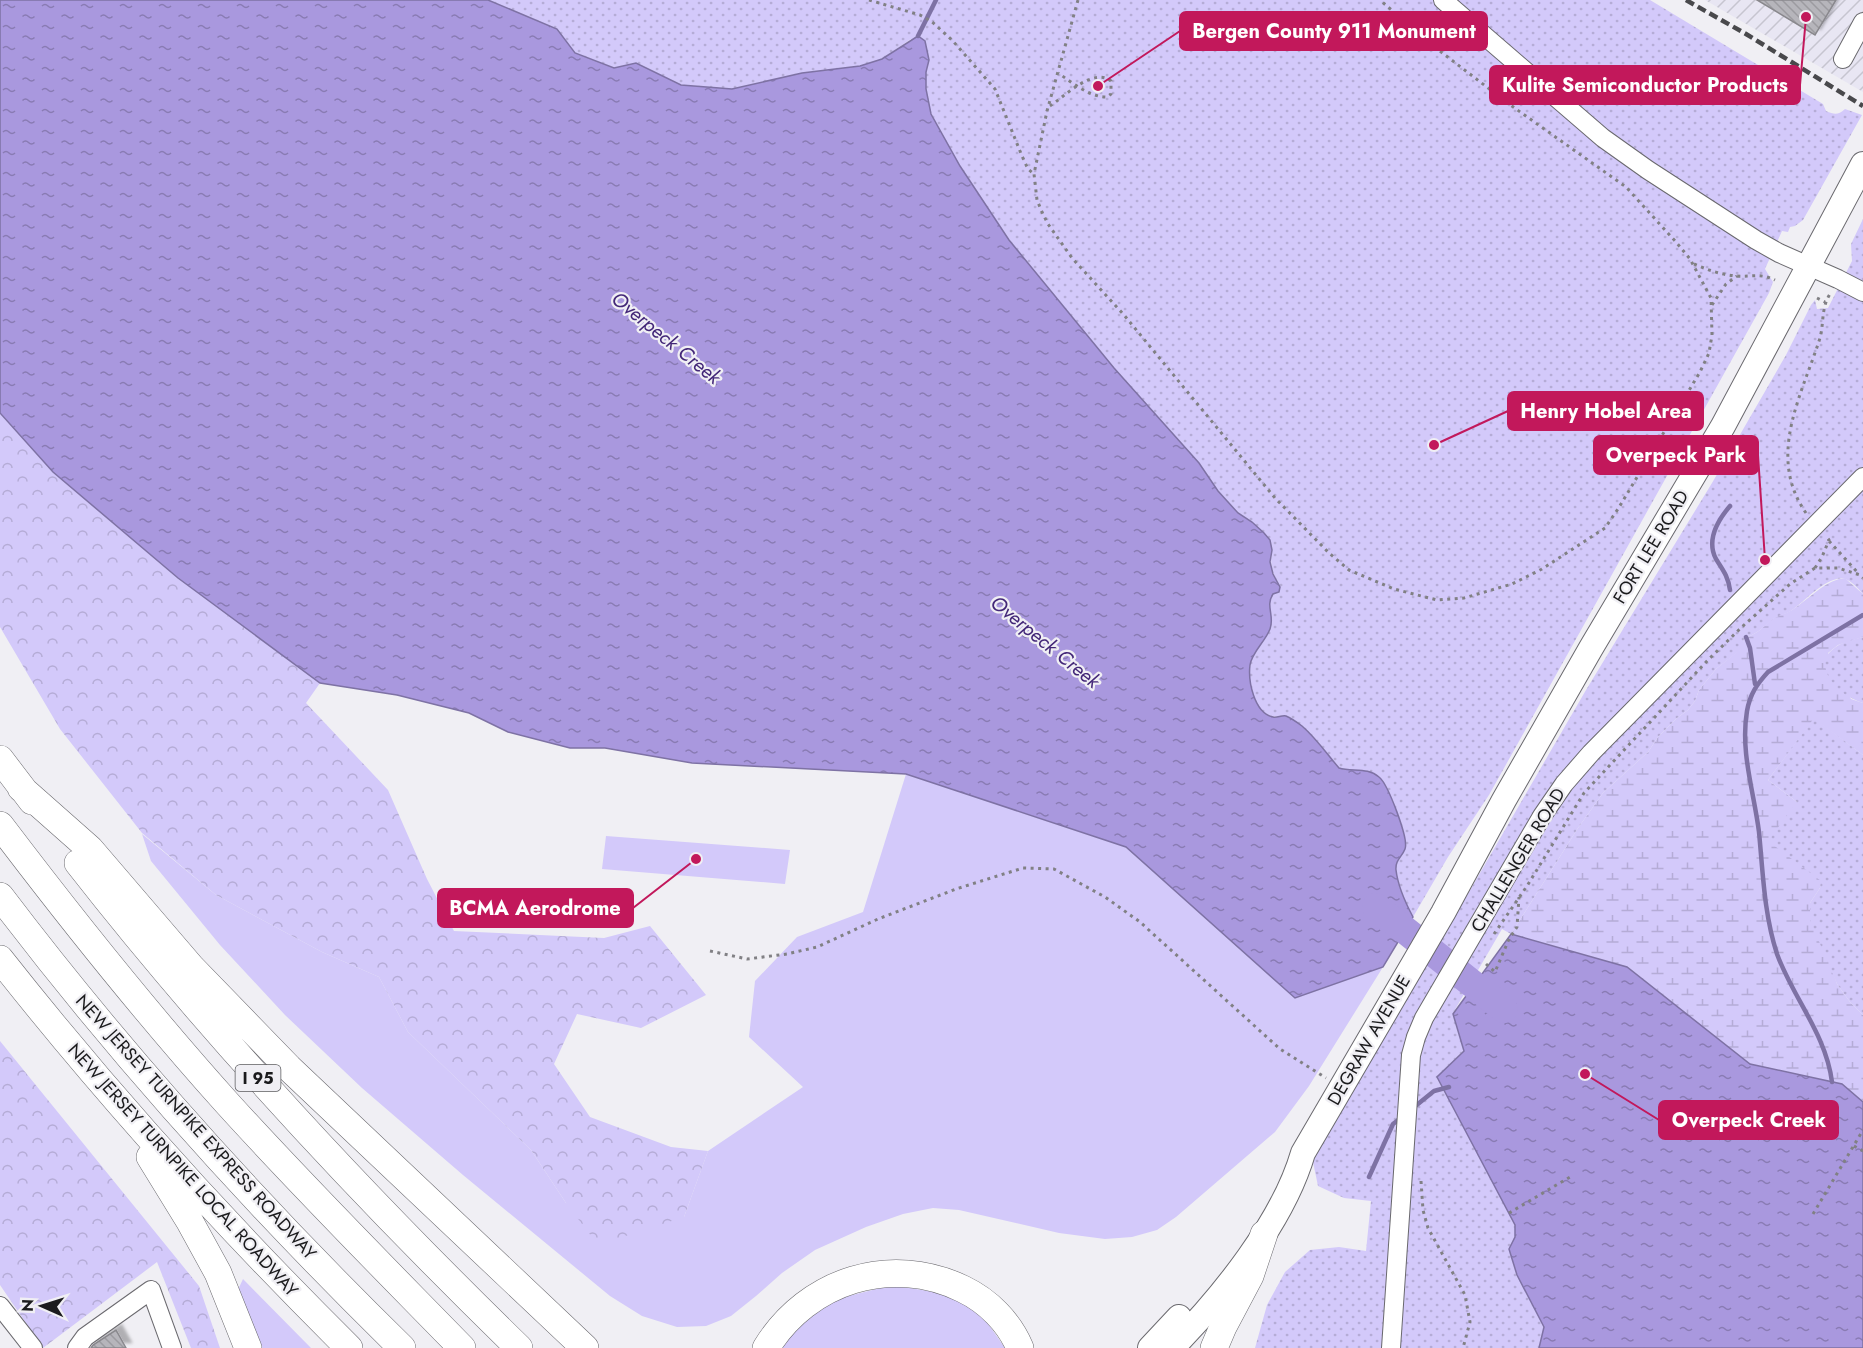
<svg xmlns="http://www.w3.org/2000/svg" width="1863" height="1348" viewBox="0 0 1863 1348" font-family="Jost,sans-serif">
  <defs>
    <pattern id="industrial-furrows" width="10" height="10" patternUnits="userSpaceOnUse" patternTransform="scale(1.5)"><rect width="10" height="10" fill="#e8e6f3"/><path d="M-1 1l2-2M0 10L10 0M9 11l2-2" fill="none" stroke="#c6c5d0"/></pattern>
    <pattern id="forest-crowns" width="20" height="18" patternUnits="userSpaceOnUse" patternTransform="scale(1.5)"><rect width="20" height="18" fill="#d3c9fa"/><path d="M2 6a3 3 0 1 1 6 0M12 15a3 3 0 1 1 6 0" fill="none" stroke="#b5acd6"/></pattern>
    <pattern id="wetland-marsh" width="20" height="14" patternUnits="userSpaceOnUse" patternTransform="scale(1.5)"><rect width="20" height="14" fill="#d3c9fa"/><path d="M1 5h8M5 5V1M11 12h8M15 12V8" fill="none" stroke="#b5acd6"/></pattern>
    <pattern id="park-dots" width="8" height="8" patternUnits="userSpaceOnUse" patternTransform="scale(1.5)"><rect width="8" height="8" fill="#d3c9fa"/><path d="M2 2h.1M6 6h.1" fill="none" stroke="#b5acd6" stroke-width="1.8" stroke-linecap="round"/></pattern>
    <pattern id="water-ripples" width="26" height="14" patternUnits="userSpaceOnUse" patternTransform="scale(1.5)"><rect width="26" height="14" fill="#a998de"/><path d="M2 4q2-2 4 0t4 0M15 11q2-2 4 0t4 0" fill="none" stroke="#897bb3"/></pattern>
    <pattern id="building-back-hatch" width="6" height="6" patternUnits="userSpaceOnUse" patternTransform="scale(1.5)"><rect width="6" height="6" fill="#b6b5bb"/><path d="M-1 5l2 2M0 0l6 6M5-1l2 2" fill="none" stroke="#9c9ba0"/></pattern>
    <filter id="shadow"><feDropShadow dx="5.5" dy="-5.5" stdDeviation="1.5" flood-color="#0004"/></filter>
  </defs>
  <rect width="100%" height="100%" fill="#f0eff4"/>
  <path fill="url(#industrial-furrows)" d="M1705,0H1863V92Z"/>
  <path fill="#d3c9fa" d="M906,774L1126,847L1295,998L1383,967L1309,1086L1275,1132L1176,1217L1157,1230L1132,1237L1105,1239L1059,1233L959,1210L933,1208L903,1214L866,1227L815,1250L782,1273L756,1296L731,1316L706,1326L677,1327L642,1316L610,1296L463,1175L362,1088L285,1015L220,945L151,861L142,834L216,895L322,952L379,977L408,1032L531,1150L566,1203L684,1217L708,1151L803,1087L749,1037L755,981L797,937L863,912Z
    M606,836L790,850L785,884L602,869Z
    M243,1279L311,1348H262L236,1294Z
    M892,1285L940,1293L980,1312L1005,1348H780L783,1340L833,1300Z"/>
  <path fill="url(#forest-crowns)" d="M0,413L53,472L178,578L320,683L306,703L388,790L427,879L454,931L604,938L650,926L706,995L641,1028L577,1014L554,1064L590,1117L671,1147L708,1151L684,1217L598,1245L566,1203L531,1150L408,1032L379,977L322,952L216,895L142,833L60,729L0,627Z
    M0,1041L199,1286L220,1348H191L157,1262L43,1348L0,1285Z"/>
  <path fill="url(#wetland-marsh)" d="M1839,579H1846L1863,594V637L1838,645L1828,653L1851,699L1863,703V755L1814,719L1768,780L1797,802L1822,881L1820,888L1810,903L1837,984L1850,1002L1863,1015V1102L1842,1084L1750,1064L1627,967L1511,934L1578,828L1603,793L1648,752L1658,737L1677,718L1688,710L1695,701L1699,690L1716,669L1742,648L1744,638C1756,635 1762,628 1771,620C1777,615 1786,614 1792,610C1809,599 1820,585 1839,579Z"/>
  <path fill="url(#park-dots)" d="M488,0H1650L1823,104L1826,111C1835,115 1838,115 1845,109L1862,115L1803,220L1795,226L1790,227L1788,232L1782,231L1765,269L1773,282L1769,293L1489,795L1448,857L1413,917C1405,903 1395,883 1396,866C1397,859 1401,854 1405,849L1387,789L1379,777L1369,772L1347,771L1339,768L1317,741L1286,716C1281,716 1276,717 1272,716C1252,712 1246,675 1252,659C1256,648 1267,639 1271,627C1273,619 1270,616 1269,609C1268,600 1274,591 1278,582C1271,571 1270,563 1272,550L1252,522L1238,513L1218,491L1199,463L1114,368L1009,240L960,166L931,114L926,89V72L929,60L911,39L882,59L860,66L802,73L732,89L681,85L636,64L614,68L575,53L557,29Z
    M1863,219V594C1858,588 1851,581 1845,579C1827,574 1803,604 1789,612C1783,615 1776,616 1772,620C1762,628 1756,635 1744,638L1743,648L1716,669L1699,690L1695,701L1688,710L1677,718L1658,737L1648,752L1603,793L1578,828L1511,934L1502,929L1453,1013L1464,1050L1437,1077L1516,1225L1515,1237L1509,1249L1517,1275L1544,1327L1539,1348H1255L1267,1305L1285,1272L1310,1250L1339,1247L1366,1251L1371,1201L1344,1198L1318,1186L1313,1162L1326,1130L1469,892L1586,690L1712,483L1786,355L1811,305L1815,300L1817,309L1828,308L1852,261L1851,244Z
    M1863,637V703C1843,696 1823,681 1825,658C1836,643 1847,641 1863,637Z
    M1814,718L1863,755V1015L1850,1002L1837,984L1810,920V903L1820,888L1821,881L1768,841L1797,802L1768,780Z"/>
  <path fill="url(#water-ripples)" stroke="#7e72a4" stroke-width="1.5" d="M0,0H488L557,29L575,53L614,68L636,63L681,85L732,89L802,73L860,66L882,59L918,36L925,41L929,60L926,72V89L931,114L960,166L1009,240L1114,368L1199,463L1218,491L1238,513L1252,522L1264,533L1270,540L1272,550L1270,562L1273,574L1280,587L1279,592L1273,594C1265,606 1275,616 1270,629C1265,642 1252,652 1250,665C1248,681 1254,713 1273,717C1277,718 1282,715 1286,716C1291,718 1298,723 1302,726C1316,738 1327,754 1339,768C1352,772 1368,767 1379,777C1388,784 1409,839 1405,849C1402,857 1395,860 1396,870C1398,887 1405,902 1413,917L1383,967L1295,998L1126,847L906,774L692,763L605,748H570L508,732L469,713L397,695L320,683L178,578L53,472L0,413Z
    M1511,934L1627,967L1750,1064L1842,1084L1863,1102V1348H1539L1544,1327L1517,1275L1509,1249L1515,1237V1225L1437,1077L1464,1051L1453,1014Z"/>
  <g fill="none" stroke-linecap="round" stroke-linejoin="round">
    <path stroke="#7e72a4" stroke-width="4.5" d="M918,36L936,0
      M1730,590C1728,576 1723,570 1716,559C1706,540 1718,520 1730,506
      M1746,637L1750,648L1755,684
      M1832,1082C1826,1034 1793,998 1777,954C1764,914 1763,873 1759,832C1754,792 1740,752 1747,711C1750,694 1757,684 1768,672L1863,615
      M1413,1108L1434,1091L1449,1087
      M1369,1177L1393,1124L1402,1117"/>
    <path stroke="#a998de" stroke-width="28" d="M1376,907L1504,1009"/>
  </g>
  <path fill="url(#building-back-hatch)" stroke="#89888d" stroke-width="1.5" filter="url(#shadow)" d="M1757,0H1836L1815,35Z
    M116,1330L126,1348H91L93,1345Z"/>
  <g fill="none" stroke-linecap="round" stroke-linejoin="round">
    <g stroke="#6a696e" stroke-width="20">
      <path id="minor" d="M1443,0L1603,138L1648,170L1756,240L1779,253L1838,279L1863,292
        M1843,59L1863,22
        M0,1306L33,1348
        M77,1348L85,1337L151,1290L172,1348
        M1391,1348L1411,1055L1416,1037L1424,1018L1542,816L1564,784L1591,753L1863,477"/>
    </g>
    <g stroke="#6a696e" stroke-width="26">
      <path id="major" d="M1150,1348L1179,1317
        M1172,1348C1222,1297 1283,1222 1303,1153L1443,913L1504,800L1591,648L1723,426L1863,164"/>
    </g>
    <g stroke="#6a696e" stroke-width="28">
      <path id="highway" d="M0,759L32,801
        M21,788L90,849L192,968L289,1068L585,1348
        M0,825C72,920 147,1014 227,1103C303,1187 383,1267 462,1348
        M78,863C213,1036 362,1195 519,1348
        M0,896C122,1057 258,1207 402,1348
        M0,959C108,1096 225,1225 349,1348
        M150,1157L190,1222L218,1273L248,1348
        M766,1348C808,1280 891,1254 963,1289C988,1301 1009,1322 1020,1348
        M1214,1348L1223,1327L1250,1276L1264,1234"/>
    </g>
    <path stroke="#818084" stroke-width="3" stroke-dasharray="3 4.5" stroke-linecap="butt" d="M869,0L920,15L931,21L952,40L995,89L1022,156L1028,169L1034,174
      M1078,0L1047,111L1034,174L1037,200L1042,212L1048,224L1072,258L1124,315L1275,498L1329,553L1349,570L1394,589L1437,600L1464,598L1512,584L1542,569L1605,528L1618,509L1700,372L1709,353L1712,335L1711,298L1690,259L1676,242L1626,187L1509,104L1432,45L1380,0
      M1050,106C1065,96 1093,67 1111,81V94L1107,97C1089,97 1073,83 1058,73
      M1694,264C1708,270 1722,275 1737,276C1752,277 1761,273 1775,280
      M1817,298L1825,302
      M1712,305L1726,284L1737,276
      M1806,513C1766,456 1802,395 1820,338C1824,323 1821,308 1830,294
      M1829,541L1859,574
      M1815,568L1822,557L1829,540L1826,536
      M1494,934L1527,886L1584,793L1708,660L1744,625L1790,584L1815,568H1838L1860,575L1863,578
      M710,951L747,959L787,954L817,947L878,919L956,889L1023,868L1054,869L1105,897L1140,922L1280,1049L1326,1078
      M1486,964L1495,972L1509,939L1517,927L1519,897
      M1854,1146L1863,1151
      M1421,1181L1423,1210L1428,1228L1465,1295L1470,1322L1463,1348
      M1509,1213L1570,1177
      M1813,1214L1863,1130"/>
    <use href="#minor" stroke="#fff" stroke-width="18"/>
    <use href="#major" stroke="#fff" stroke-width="24"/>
    <use href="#highway" stroke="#fff" stroke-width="27"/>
    <path stroke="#49494c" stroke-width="4.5" stroke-dasharray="9 4.5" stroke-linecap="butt" d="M1686,0L1746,34L1863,106"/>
  </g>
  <g text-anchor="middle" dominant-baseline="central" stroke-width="4.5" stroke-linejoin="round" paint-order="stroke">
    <rect fill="#f0eff4" stroke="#5b5b5e" stroke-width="1.5" x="235.5" y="1065" width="45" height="26" rx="4.5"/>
    <g font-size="16" font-weight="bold" fill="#1b1b1d">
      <text x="258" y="1078">I 95</text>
    </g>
    <g font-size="18" fill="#1b1b1d" stroke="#f0eff4">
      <text transform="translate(1651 547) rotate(-59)">FORT LEE ROAD</text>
      <text transform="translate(1518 860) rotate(-59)">CHALLENGER ROAD</text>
      <text transform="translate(1369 1040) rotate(-60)">DEGRAW AVENUE</text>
      <text transform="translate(196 1127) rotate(48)">NEW JERSEY TURNPIKE EXPRESS ROADWAY</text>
      <text transform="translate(183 1170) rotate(48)">NEW JERSEY TURNPIKE LOCAL ROADWAY</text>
    </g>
    <g font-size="20" font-style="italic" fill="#432778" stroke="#f0eff4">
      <text transform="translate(666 338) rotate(39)">Overpeck Creek</text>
      <text transform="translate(1045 642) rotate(39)">Overpeck Creek</text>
    </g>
  </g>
  <path fill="none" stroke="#c2185b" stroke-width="2" d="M1098 86L1180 31M1806 17L1800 85M1434 445L1508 411M1765 560L1758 455M696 859L633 908M1585 1074L1659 1120"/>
  <g fill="#c2185b" stroke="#f0eff4" stroke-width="2">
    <circle cx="1098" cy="86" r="6"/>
    <circle cx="1806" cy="17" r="6"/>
    <circle cx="1434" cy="445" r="6"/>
    <circle cx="1765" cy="560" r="6"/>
    <circle cx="696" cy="859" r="6"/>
    <circle cx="1585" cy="1074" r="6"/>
  </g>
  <g fill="#c2185b" stroke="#c2185b" stroke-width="2">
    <rect x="1180" y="12" width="307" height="38" rx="6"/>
    <rect x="1490" y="66" width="310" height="38" rx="6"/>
    <rect x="1508" y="392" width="195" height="38" rx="6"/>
    <rect x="1594" y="436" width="164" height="38" rx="6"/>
    <rect x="438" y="889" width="195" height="38" rx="6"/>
    <rect x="1659" y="1101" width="179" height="38" rx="6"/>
  </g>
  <g font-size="20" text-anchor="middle" font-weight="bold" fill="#fff">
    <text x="1334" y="38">Bergen County 911 Monument</text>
    <text x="1645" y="92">Kulite Semiconductor Products</text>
    <text x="1606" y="418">Henry Hobel Area</text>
    <text x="1676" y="462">Overpeck Park</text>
    <text x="535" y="915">BCMA Aerodrome</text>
    <text x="1749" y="1127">Overpeck Creek</text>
  </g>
  <g transform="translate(42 1306) rotate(273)" stroke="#f0eff4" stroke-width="4.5" paint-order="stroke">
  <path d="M0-4.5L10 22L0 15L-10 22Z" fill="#1b1b1d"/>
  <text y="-9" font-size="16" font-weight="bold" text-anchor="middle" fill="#1b1b1d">N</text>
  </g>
</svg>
